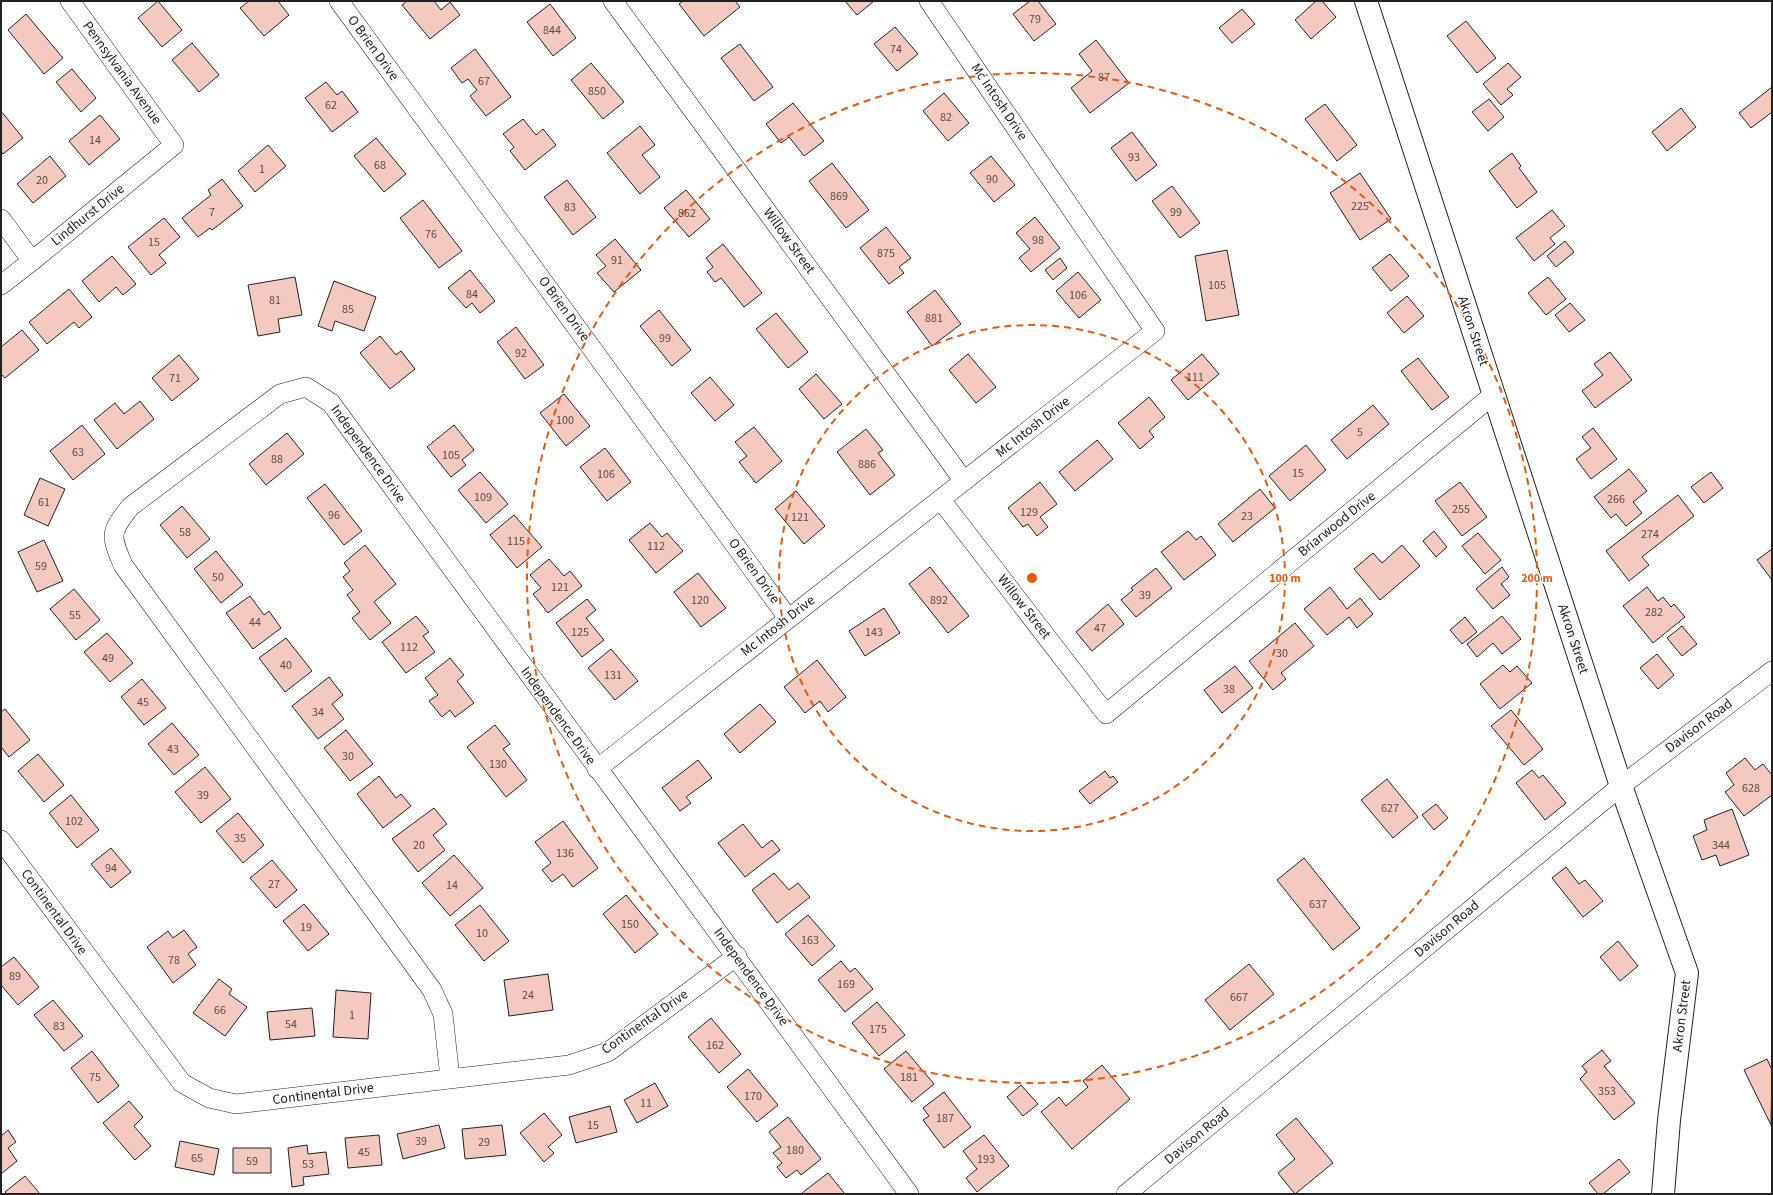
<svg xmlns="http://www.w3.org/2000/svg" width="1773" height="1195" viewBox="0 0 1773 1195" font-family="'Source Sans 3',sans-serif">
  <rect width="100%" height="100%" fill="#fff"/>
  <path fill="#f3c9c0" stroke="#222" d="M158,1L182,30L162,47L138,18Z
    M249,1H278L289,15L264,36L240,8Z
    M407,1H434L441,10L450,2L460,15L430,39L402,5Z
    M683,1H735L740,7L704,36L679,4Z
    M845,1H874L857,15Z
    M1030,1H1038L1056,24L1034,41L1013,14Z
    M1316,1H1322L1336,17L1311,39L1295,20Z
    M550,4L576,38L553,56L527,22Z
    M1242,9L1255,24L1232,43L1219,28Z
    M26,14L63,58L44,74L8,30Z
    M1466,21L1496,58L1477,73L1447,36Z
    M895,27L918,54L897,71L874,44Z
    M1096,40L1129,83L1090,113L1071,88L1092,71L1079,54Z
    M192,43L219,75L199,92L172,60Z
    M740,44L773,87L754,101L721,58Z
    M475,49L511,97L486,116L470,96L477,90L468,79L462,83L451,68Z
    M591,63L624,102L603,119L571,80Z
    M1508,63L1521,77L1507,89L1513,95L1501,105L1483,84Z
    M72,69L96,98L81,112L56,82Z
    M326,82L337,95L342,91L358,112L332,132L305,98Z
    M1772,87V112L1751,128L1739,113Z
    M944,93L969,123L948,141L923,111Z
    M1489,99L1504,117L1488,131L1472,112Z
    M793,103L824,141L804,156L789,137L781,143L766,124Z
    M1325,104L1357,145L1337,161L1305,119Z
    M1681,108L1696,127L1667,151L1652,132Z
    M1,111L23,138L3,154L1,151Z
    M100,115L120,139L89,165L69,141Z
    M523,119L536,135L543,129L556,145L525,170L510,151L514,147L503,134Z
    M640,126L655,145L642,155L660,177L640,194L607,153Z
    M1132,132L1157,165L1136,181L1111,148Z
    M376,138L406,174L384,192L354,156Z
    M268,145L286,166L255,192L238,171Z
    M1512,153L1521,166L1519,168L1537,192L1517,208L1489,171Z
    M50,156L66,176L33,203L17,184Z
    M991,156L1015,185L994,202L970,173Z
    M832,163L869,210L846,228L809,181Z
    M1360,173L1391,219L1360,240L1330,193Z
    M222,179L243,206L212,230L210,228L198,237L182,218L211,195L208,190Z
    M567,180L596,217L573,235L544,197Z
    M1172,186L1200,223L1180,238L1152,201Z
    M686,190L710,219L689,237L664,208Z
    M423,200L462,251L439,268L400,218Z
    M1552,210L1565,226L1550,238L1555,244L1534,261L1516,238Z
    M1035,217L1060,248L1031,272L1019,258L1030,249L1016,233Z
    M164,218L180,237L159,255L166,263L151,275L128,247Z
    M886,227L911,258L899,267L904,273L889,284L860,248Z
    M615,239L641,270L614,292L597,273L606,266L596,255Z
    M1565,241L1574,252L1556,267L1547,256Z
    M723,244L762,293L744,307L721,278L715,282L707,272L713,267L706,258Z
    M1227,250L1239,315L1206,321L1195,256Z
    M1390,254L1409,276L1391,291L1372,268Z
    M112,256L136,284L123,295L116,287L99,302L82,281Z
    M1060,258L1067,268L1053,280L1045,270Z
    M470,270L495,301L480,313L472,303L466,308L448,288Z
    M1078,272L1101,300L1079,318L1056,291Z
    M295,277L302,315L278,319L280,332L258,336L248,285Z
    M1548,277L1566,299L1546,315L1528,293Z
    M334,281L376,297L364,331L335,321L332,331L318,326Z
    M69,289L92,317L79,328L74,322L47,344L29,322Z
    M935,290L961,324L932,346L907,312Z
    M1407,296L1424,316L1404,333L1387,313Z
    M1570,303L1585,320L1569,332L1555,315Z
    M659,310L691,350L672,366L640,326Z
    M776,313L808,352L788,368L756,329Z
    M516,327L544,365L525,379L497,342Z
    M22,330L39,350L5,378L1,374V347Z
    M380,336L396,355L401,351L415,369L390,389L360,353Z
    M1610,352L1632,380L1595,408L1582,391L1603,375L1594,364Z
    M968,354L996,387L976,403L949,370Z
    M1202,354L1219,374L1188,400L1171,380Z
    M179,355L199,379L172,401L152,378Z
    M1418,358L1449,397L1432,410L1401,371Z
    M816,374L842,404L824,419L799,389Z
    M710,377L734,405L715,421L691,393Z
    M564,394L590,426L566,446L540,413Z
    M1149,397L1165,417L1149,431L1154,437L1140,449L1118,423Z
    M140,401L154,419L117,449L94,420L115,403L124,414Z
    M1373,405L1389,424L1347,459L1331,440Z
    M82,425L105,454L73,480L50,451Z
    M454,425L474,450L462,460L466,465L451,477L427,447Z
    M754,427L782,461L756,483L739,462L747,456L735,442Z
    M1593,428L1617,459L1591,479L1576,459L1591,448L1582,437Z
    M866,429L883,450L878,453L895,475L870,495L837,452Z
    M287,433L304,454L266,485L249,464Z
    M1097,440L1113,459L1075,491L1059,472Z
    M1306,445L1326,470L1290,501L1269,476Z
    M605,448L631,482L607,501L580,467Z
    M1629,469L1647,491L1633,502L1642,513L1626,526L1616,514L1611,518L1594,497Z
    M480,472L508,504L486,523L458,490Z
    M1711,472L1723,488L1704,503L1691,487Z
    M40,478L65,489L48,526L24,515Z
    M1040,482L1057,504L1040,517L1048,527L1037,536L1028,524L1023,527L1008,508Z
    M1460,482L1487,517L1462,536L1435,501Z
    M325,484L362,531L344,545L307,498Z
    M1260,489L1275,508L1233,542L1218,524Z
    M796,491L825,526L804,544L775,509Z
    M1678,495L1694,516L1642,557L1649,565L1629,581L1606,551Z
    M182,506L210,539L187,558L160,525Z
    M514,515L542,547L517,568L490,535Z
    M650,523L662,537L667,533L683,551L656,573L629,540Z
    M1188,531L1196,540L1201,536L1216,555L1184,580L1161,552Z
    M1434,531L1447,547L1436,557L1423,541Z
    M1478,533L1501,560L1485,574L1462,546Z
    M44,540L63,581L37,592L18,552Z
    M365,545L396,584L374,602L391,623L370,640L352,618L360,612L347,595L353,590L343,577L350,571L344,563Z
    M1402,545L1420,566L1380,600L1354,569L1373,553L1382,563Z
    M1772,549V580L1757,560Z
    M216,551L243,585L221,603L194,569Z
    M549,559L564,576L570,571L582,586L548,613L533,594L541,588L530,575Z
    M930,567L969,616L948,633L909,584Z
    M1502,567L1509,577L1501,584L1510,595L1493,609L1476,589Z
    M1156,568L1172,588L1136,617L1121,600L1133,590L1131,588Z
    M698,573L726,608L701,627L674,592Z
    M1330,587L1347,609L1360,598L1373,614L1357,628L1349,617L1327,635L1304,609Z
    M1647,587L1658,601L1663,597L1671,607L1674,604L1685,617L1653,643L1623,606Z
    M74,589L100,620L76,640L50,609Z
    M250,596L264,615L269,611L281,628L253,649L226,613Z
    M587,599L596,610L586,618L604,640L582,657L556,623Z
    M1108,604L1124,624L1092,651L1076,632Z
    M884,608L900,633L865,656L849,631Z
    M416,616L429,632L423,636L435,652L406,673L382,642Z
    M1502,616L1521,639L1502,654L1493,643L1477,657L1467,644Z
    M1465,617L1477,632L1462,644L1450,630Z
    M1295,623L1314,646L1281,673L1286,679L1273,690L1249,661Z
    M1682,626L1697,644L1682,656L1667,638Z
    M107,633L133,663L110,682L84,652Z
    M286,638L312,671L285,692L259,658Z
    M611,649L638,681L615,700L588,668Z
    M1657,654L1674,675L1658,689L1640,668Z
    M450,658L464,675L457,681L474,703L455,717L450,710L442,717L429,701L438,695L425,678Z
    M817,660L846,697L828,712L820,701L805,713L784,687Z
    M1503,665L1510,672L1517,666L1532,683L1500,709L1480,684Z
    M1235,666L1253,688L1222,713L1204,690Z
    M329,677L343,695L332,704L344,719L318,739L292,706Z
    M142,679L166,708L144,725L121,697Z
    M760,704L776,722L740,753L724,734Z
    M5,709L30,740L9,757L1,747V712Z
    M1511,710L1543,749L1524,765L1491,726Z
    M172,723L199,755L174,775L148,744Z
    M495,725L510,744L503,749L527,780L506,797L467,747Z
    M346,730L373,764L350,781L324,748Z
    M38,754L64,785L44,802L18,771Z
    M1745,758L1755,770L1763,764L1772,775V795L1744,816L1725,792L1734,785L1726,773Z
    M698,760L712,778L686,797L691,803L680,811L662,788Z
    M205,767L231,799L201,823L175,792Z
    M1532,770L1539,778L1543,775L1566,803L1545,820L1516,783Z
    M1105,771L1110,778L1113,776L1118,782L1090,804L1079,791Z
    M379,776L396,798L401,794L411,806L383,828L357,794Z
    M1387,779L1418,817L1393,838L1361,800Z
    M71,795L99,830L77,848L49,813Z
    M1436,804L1448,818L1434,830L1422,815Z
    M434,808L447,824L433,835L445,850L418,872L392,839Z
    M1732,809L1749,855L1720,866L1716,855L1702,860L1693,836L1707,830L1704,820Z
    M238,813L264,845L243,863L216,831Z
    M563,821L598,868L573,887L563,874L552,882L542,870L551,863L535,842Z
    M743,824L762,848L772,840L780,850L745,877L718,843Z
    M111,848L131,872L111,888L91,864Z
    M454,855L483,888L450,916L422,883Z
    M1304,858L1360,928L1333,950L1277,880Z
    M272,860L297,890L276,908L250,878Z
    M1566,867L1579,884L1585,880L1603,901L1583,917L1552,878Z
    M774,873L789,890L798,883L810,897L777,923L752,890Z
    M626,895L658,934L635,953L603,914Z
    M304,904L329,934L308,951L283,921Z
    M480,905L509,941L484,961L455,925Z
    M808,915L835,946L812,966L785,934Z
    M184,930L197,947L188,954L196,965L173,983L147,947L168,931L173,938Z
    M1618,941L1638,966L1620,981L1600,957Z
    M14,957L39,987L18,1005L1,985V967Z
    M841,961L850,972L855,968L873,989L845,1012L818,980Z
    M1249,964L1274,994L1230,1030L1205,1000Z
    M548,974L553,1010L509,1016L504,980Z
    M219,979L232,989L229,994L247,1007L225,1036L193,1013Z
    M336,990L371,993L368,1039L333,1037Z
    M53,1000L83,1036L64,1051L34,1015Z
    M877,1002L905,1035L879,1056L852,1023Z
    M312,1008L315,1036L270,1040L267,1012Z
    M711,1018L741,1054L719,1073L688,1037Z
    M1602,1050L1611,1061L1604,1066L1635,1103L1614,1120L1580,1079L1587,1072L1582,1066Z
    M92,1051L119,1086L98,1103L71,1068Z
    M906,1051L934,1084L912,1102L884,1069Z
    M1767,1059L1772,1070L1771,1125L1744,1070Z
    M1102,1065L1130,1099L1072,1149L1041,1112L1059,1097L1066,1106L1088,1087L1083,1081Z
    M748,1069L778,1105L757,1122L727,1087Z
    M655,1083L668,1106L637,1123L624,1100Z
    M1021,1085L1038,1104L1023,1116L1007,1097Z
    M944,1092L971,1127L944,1148L923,1120L929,1116L923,1108Z
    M129,1101L143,1117L134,1126L151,1146L135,1160L103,1123Z
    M610,1106L617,1132L576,1143L569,1117Z
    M544,1113L562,1135L548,1147L554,1153L544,1162L520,1133Z
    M788,1117L821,1159L801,1175L797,1170L786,1178L777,1167L782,1163L773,1153L781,1147L769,1132Z
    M1296,1118L1333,1163L1295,1194L1278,1173L1295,1159L1276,1135Z
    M439,1125L445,1148L403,1159L397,1134Z
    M502,1125L506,1155L465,1159L462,1129Z
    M8,1130L16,1142L8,1148L17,1161L1,1174V1136Z
    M379,1135L382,1165L348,1168L345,1138Z
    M984,1135L1009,1166L977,1192L966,1178L977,1169L963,1151Z
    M180,1141L219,1149L214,1175L175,1167Z
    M307,1145L308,1154L326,1152L329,1174L303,1177L304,1185L292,1187L288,1148Z
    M233,1148H271V1173H233Z
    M1619,1159L1630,1172L1603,1194H1598L1589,1183Z
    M828,1173L845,1194H803L802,1193Z
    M25,1176L40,1194H7L5,1192Z"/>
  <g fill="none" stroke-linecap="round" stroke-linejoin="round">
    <g stroke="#222" stroke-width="20">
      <path id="minor" d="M339,1L788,618
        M613,1L964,481
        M1,219L32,261
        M1,285L32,261L174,145L70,1
        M941,500L1106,714L1493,395
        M597,769L1155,331L929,1
        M1,840L182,1083L209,1098L236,1104L569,1065L608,1052L737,956
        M450,1078L443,1014L432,990L123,565C110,534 110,533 130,507L280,394L306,387L331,403C523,667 717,930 909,1194
        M1126,1194L1621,786L1772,671"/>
    </g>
    <g stroke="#222" stroke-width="24">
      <path id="major" d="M1366,1L1621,786L1687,973L1669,1120L1663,1194"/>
    </g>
    <use href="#minor" stroke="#fff" stroke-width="19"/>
    <use href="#major" stroke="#fff" stroke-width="22"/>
  </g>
  <g fill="none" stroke="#e8590c" stroke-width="2" stroke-dasharray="7 5">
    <circle cx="1032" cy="578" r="253"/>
    <circle cx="1032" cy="578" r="505"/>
  </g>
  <g text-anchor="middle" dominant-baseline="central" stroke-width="3" stroke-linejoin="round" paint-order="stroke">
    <g font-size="12" fill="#564c4a">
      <text x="1035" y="19">79</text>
      <text x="552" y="30">844</text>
      <text x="896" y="49">74</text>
      <text x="1104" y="77">87</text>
      <text x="484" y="81">67</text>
      <text x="597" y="91">850</text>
      <text x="331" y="105">62</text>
      <text x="946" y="117">82</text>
      <text x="95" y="140">14</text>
      <text x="1134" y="157">93</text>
      <text x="380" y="165">68</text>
      <text x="262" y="169">1</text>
      <text x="992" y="179">90</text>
      <text x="42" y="180">20</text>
      <text x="839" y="196">869</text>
      <text x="1360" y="206">225</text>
      <text x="570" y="207">83</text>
      <text x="212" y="212">7</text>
      <text x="1176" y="212">99</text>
      <text x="687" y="213">862</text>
      <text x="431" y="234">76</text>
      <text x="1038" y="240">98</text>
      <text x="154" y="242">15</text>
      <text x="886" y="253">875</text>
      <text x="617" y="260">91</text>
      <text x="1217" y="285">105</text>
      <text x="472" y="294">84</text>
      <text x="1078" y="295">106</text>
      <text x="275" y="300">81</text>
      <text x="348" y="309">85</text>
      <text x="934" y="318">881</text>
      <text x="665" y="338">99</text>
      <text x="521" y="353">92</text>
      <text x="1195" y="377">111</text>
      <text x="175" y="378">71</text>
      <text x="565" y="420">100</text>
      <text x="1360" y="432">5</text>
      <text x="78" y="452">63</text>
      <text x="451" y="455">105</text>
      <text x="277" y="459">88</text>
      <text x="867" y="464">886</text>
      <text x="1298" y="473">15</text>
      <text x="606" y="474">106</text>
      <text x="483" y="497">109</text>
      <text x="1616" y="499">266</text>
      <text x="44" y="502">61</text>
      <text x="1461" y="509">255</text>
      <text x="1029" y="512">129</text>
      <text x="334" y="515">96</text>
      <text x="1247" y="516">23</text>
      <text x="800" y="517">121</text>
      <text x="185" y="532">58</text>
      <text x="1650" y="534">274</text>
      <text x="516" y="541">115</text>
      <text x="656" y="546">112</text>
      <text x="41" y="566">59</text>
      <text x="218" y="577">50</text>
      <text x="560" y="587">121</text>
      <text x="1145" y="595">39</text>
      <text x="700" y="600">120</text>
      <text x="939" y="600">892</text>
      <text x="1654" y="612">282</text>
      <text x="75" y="615">55</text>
      <text x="255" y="622">44</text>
      <text x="1100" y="628">47</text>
      <text x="580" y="632">125</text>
      <text x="874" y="632">143</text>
      <text x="409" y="647">112</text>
      <text x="1282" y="653">30</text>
      <text x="108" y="658">49</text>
      <text x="286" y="665">40</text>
      <text x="613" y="675">131</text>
      <text x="1229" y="689">38</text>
      <text x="143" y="702">45</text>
      <text x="318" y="712">34</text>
      <text x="173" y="749">43</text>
      <text x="348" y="756">30</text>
      <text x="498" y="764">130</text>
      <text x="1751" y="788">628</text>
      <text x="203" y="795">39</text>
      <text x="1390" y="808">627</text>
      <text x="74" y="821">102</text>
      <text x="240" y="838">35</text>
      <text x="419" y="845">20</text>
      <text x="1721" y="845">344</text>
      <text x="565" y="853">136</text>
      <text x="111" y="868">94</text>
      <text x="274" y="884">27</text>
      <text x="452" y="885">14</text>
      <text x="1318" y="904">637</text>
      <text x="630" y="924">150</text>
      <text x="306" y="927">19</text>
      <text x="482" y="933">10</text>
      <text x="810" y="940">163</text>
      <text x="174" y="960">78</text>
      <text x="15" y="976">89</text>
      <text x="846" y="984">169</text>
      <text x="528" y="995">24</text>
      <text x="1239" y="997">667</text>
      <text x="220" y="1010">66</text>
      <text x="352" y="1015">1</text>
      <text x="291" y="1024">54</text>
      <text x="59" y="1026">83</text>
      <text x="878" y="1029">175</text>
      <text x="715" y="1045">162</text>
      <text x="95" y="1077">75</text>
      <text x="909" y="1077">181</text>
      <text x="1607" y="1091">353</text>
      <text x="753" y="1096">170</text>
      <text x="646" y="1103">11</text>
      <text x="945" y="1118">187</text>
      <text x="593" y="1125">15</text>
      <text x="421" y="1141">39</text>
      <text x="484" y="1142">29</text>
      <text x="795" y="1150">180</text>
      <text x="364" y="1152">45</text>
      <text x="197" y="1158">65</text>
      <text x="986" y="1159">193</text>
      <text x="252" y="1161">59</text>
      <text x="308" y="1164">53</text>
    </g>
    <g font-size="14" fill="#222" stroke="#fff">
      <text transform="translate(373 48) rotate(54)">O Brien Drive</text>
      <text transform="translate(122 73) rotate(54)">Pennsylvania Avenue</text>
      <text transform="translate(999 102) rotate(56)">Mc Intosh Drive</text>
      <text transform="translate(88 215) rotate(-39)">Lindhurst Drive</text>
      <text transform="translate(789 241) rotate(54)">Willow Street</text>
      <text transform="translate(564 309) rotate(54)">O Brien Drive</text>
      <text transform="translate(1473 331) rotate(72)">Akron Street</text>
      <text transform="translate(1033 427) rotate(-38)">Mc Intosh Drive</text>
      <text transform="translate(368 454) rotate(54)">Independence Drive</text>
      <text transform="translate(1337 524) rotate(-39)">Briarwood Drive</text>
      <text transform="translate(754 571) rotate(54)">O Brien Drive</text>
      <text transform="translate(1024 607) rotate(52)">Willow Street</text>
      <text transform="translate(778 626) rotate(-38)">Mc Intosh Drive</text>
      <text transform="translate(1573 639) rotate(72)">Akron Street</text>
      <text transform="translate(558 716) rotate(54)">Independence Drive</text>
      <text transform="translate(1699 726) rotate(-37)">Davison Road</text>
      <text transform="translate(54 912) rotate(54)">Continental Drive</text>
      <text transform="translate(1447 929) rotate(-40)">Davison Road</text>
      <text transform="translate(751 977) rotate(54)">Independence Drive</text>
      <text transform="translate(1682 1016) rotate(-83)">Akron Street</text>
      <text transform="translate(645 1022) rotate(-35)">Continental Drive</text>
      <text transform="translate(323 1094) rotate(-7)">Continental Drive</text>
      <text transform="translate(1197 1136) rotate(-40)">Davison Road</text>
    </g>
  </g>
  <circle cx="1032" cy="578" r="6" fill="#e8590c" stroke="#fff" stroke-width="2"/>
  <g font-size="12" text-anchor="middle" font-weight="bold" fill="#e8590c" stroke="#fff" stroke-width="3" stroke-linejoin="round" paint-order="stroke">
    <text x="1285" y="582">100 m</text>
    <text x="1537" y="582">200 m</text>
  </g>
  <rect width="1773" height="1195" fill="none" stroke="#222222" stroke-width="4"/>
</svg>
